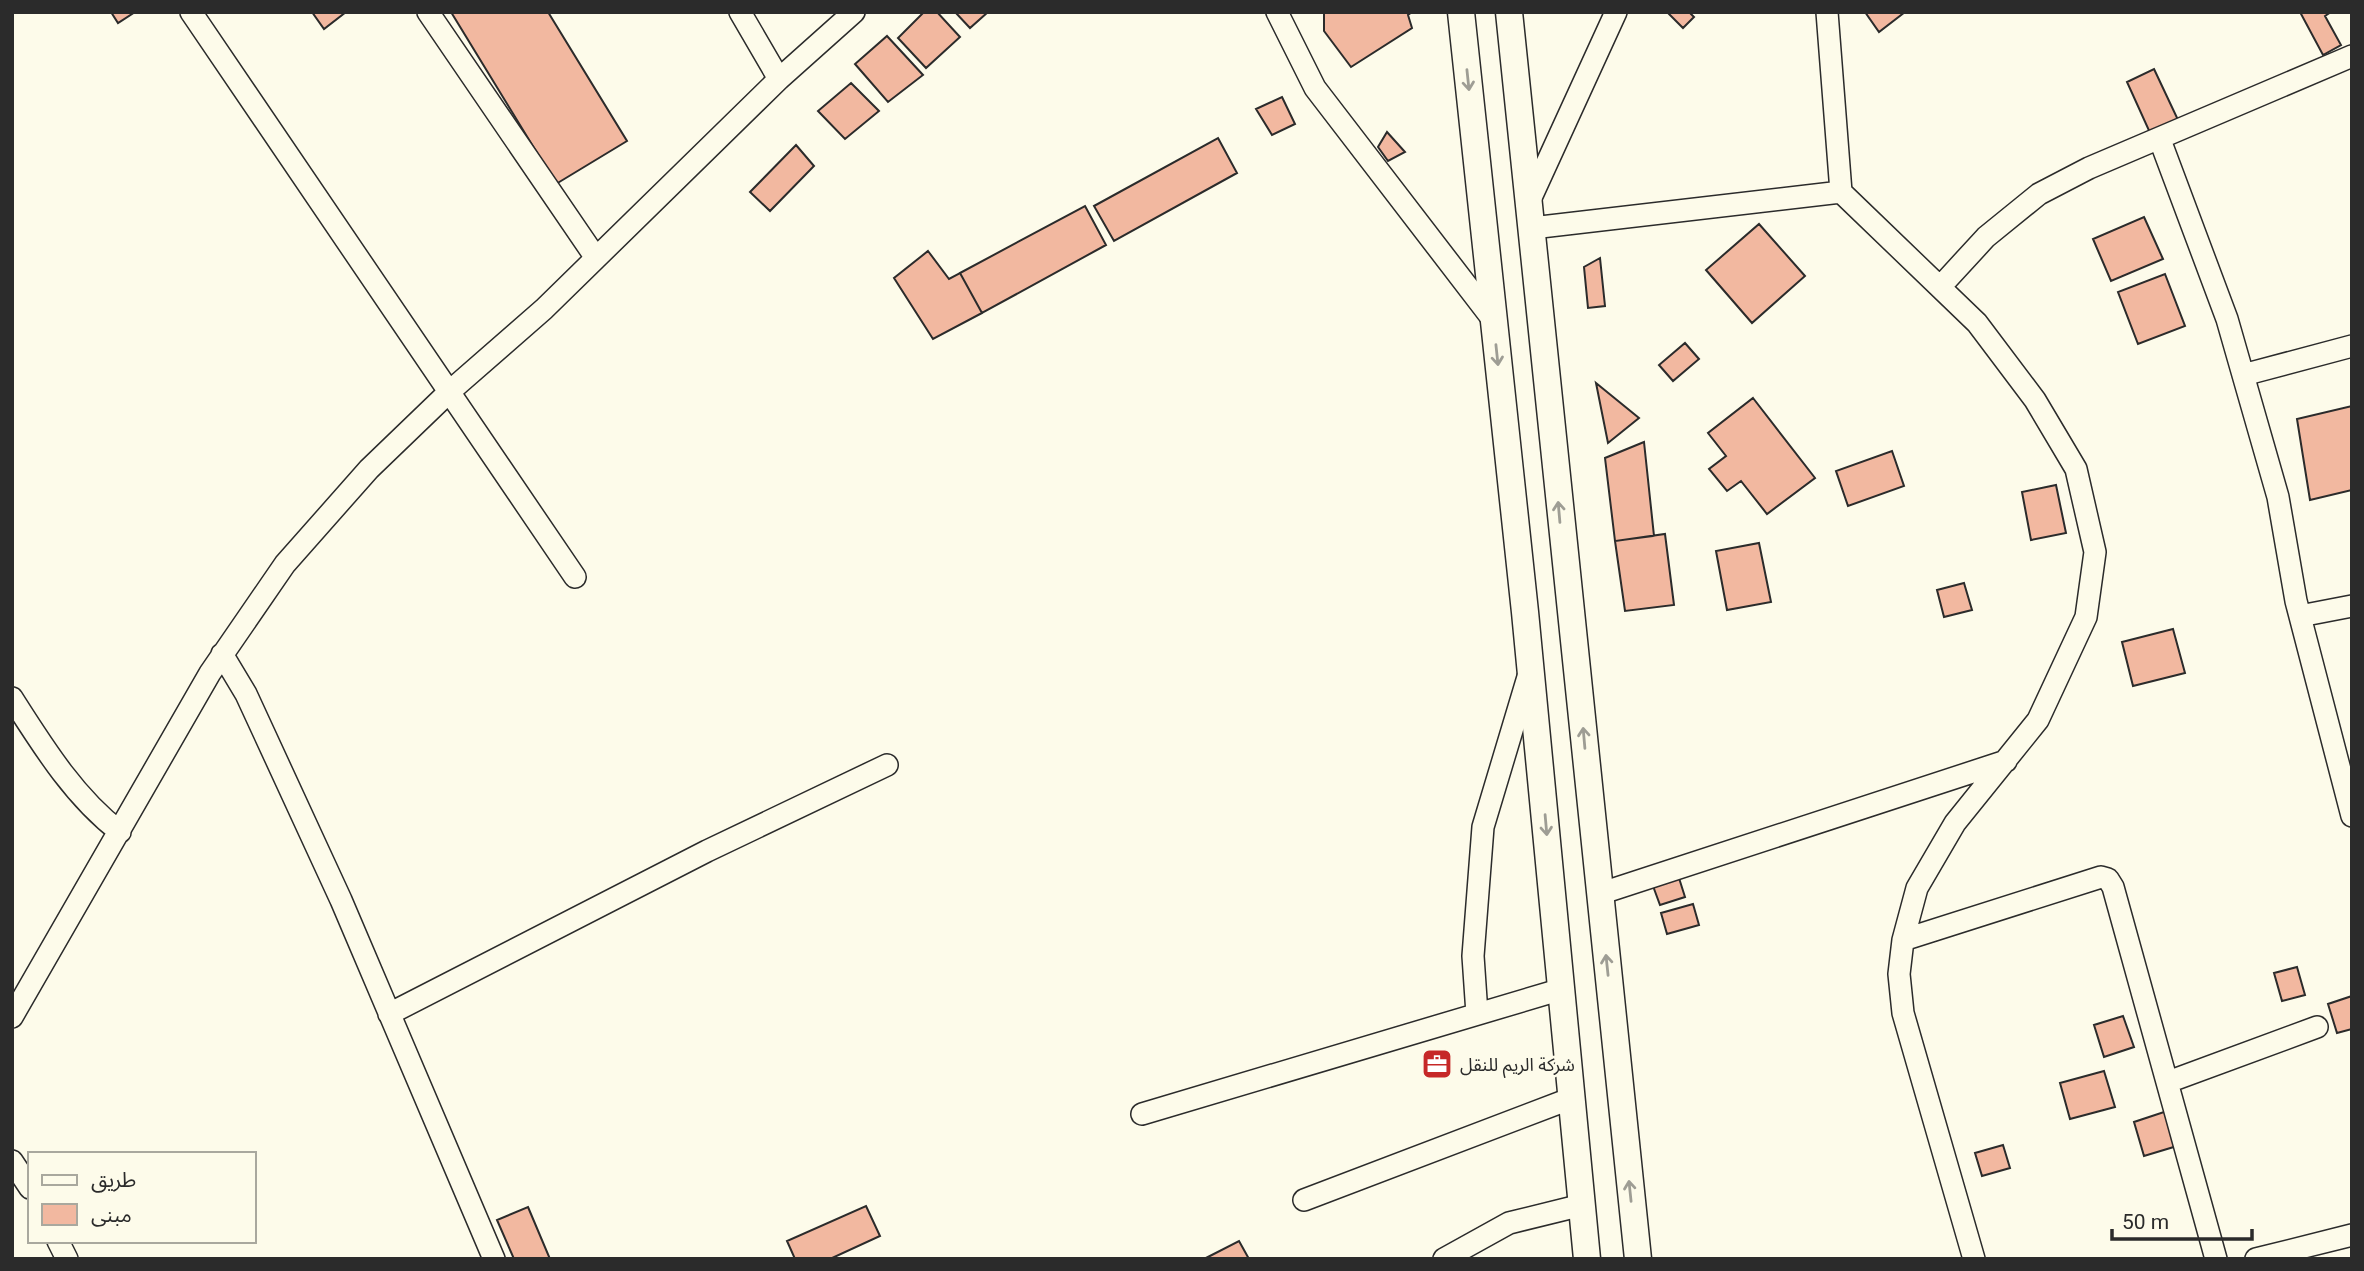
<svg xmlns="http://www.w3.org/2000/svg" width="2364" height="1271" viewBox="0 0 2364 1271" font-family="Roboto,'Noto Sans Arabic',sans-serif">
  <rect width="100%" height="100%" fill="#fdfbea"/>
  <path fill="#f2b8a0" stroke="#2b2b2b" stroke-width="2" d="M111,12H135L118,23Z
    M312,12H346L324,29Z
    M451,12H548L627,141L556,184Z
    M924,12H937L960,37L926,68L898,38Z
    M955,12H988L970,28Z
    M1324,12H1412L1408,15L1412,28L1351,67L1324,31Z
    M1667,12H1689L1694,17L1683,28Z
    M1865,12H1905L1879,32Z
    M2300,12H2331L2325,16L2341,45L2323,55Z
    M887,36L923,75L888,102L855,64Z
    M2154,69L2179,122L2151,135L2127,82Z
    M851,83L879,111L845,139L818,111Z
    M1282,97L1295,124L1272,135L1256,109Z
    M1387,132L1405,152L1388,161L1378,147Z
    M1218,138L1237,173L1114,241L1094,206Z
    M796,145L814,166L770,211L750,192Z
    M1085,206L1106,245L982,313L960,273Z
    M2144,217L2163,259L2111,281L2093,239Z
    M1759,224L1805,276L1752,323L1706,270Z
    M928,251L949,279L960,273L982,313L933,339L894,278Z
    M1600,258L1605,306L1588,308L1584,267Z
    M2165,274L2185,326L2138,344L2118,292Z
    M1685,343L1699,359L1673,381L1659,365Z
    M1596,383L1639,418L1608,443Z
    M1753,398L1815,478L1767,514L1741,481L1727,491L1709,469L1726,456L1708,433Z
    M2352,406V490L2310,500L2297,419Z
    M1644,442L1654,536L1615,541L1605,458Z
    M1892,451L1904,486L1848,506L1836,471Z
    M2056,485L2066,533L2031,540L2022,492Z
    M1665,534L1674,605L1625,611L1615,541Z
    M1759,543L1771,602L1727,610L1716,551Z
    M1964,583L1972,610L1944,617L1937,590Z
    M2173,629L2185,673L2133,686L2122,642Z
    M1679,878L1685,897L1660,905L1653,886Z
    M1693,904L1699,925L1667,934L1661,913Z
    M2297,967L2305,995L2282,1001L2274,973Z
    M2352,996V1029L2337,1033L2328,1004Z
    M2123,1016L2134,1047L2104,1057L2094,1025Z
    M2104,1071L2115,1107L2070,1119L2060,1083Z
    M2167,1111L2177,1146L2144,1156L2134,1122Z
    M2003,1145L2010,1168L1982,1176L1975,1153Z
    M866,1206L880,1236L830,1259H795L787,1241Z
    M528,1207L550,1259H514L497,1220Z
    M1239,1241L1249,1259H1204Z"/>
  <g fill="none" stroke-linecap="round" stroke-linejoin="round">
    <g stroke="#2b2b2b" stroke-width="24">
      <path id="minor" d="M191,12L575,577
        M428,12L596,258
        M740,12L779,79
        M1277,12L1315,88L1494,321
        M1827,12L1841,192
        M2160,140L2227,319L2278,497L2296,601L2352,816
        M1529,202L1616,12
        M1532,228L1841,192L1977,323L2035,400L2076,469L2095,552L2086,617L2038,720L1955,823L1917,888L1903,940L1899,974L1903,1013L1974,1259
        M1941,286L1986,237L2039,194L2089,168L2352,56
        M2243,375L2352,346
        M2300,616L2352,606
        M222,654L246,694L341,900L494,1259
        M12,698C42,745 74,797 120,832
        M1599,894L2006,761
        M1903,940L2101,877L2108,879L2113,887L2216,1259
        M389,1014L707,851L887,765
        M1477,1014L1473,956L1483,827L1528,677
        M12,1017L210,673L285,564L369,469L449,392L544,309L779,79L854,12
        M2168,1082L2317,1027
        M1142,1114L1562,989
        M12,1161L30,1188
        M1304,1200L1572,1098
        M58,1241L67,1259
        M1444,1259L1509,1223L1582,1205
        M2256,1259L2352,1235"/>
    </g>
    <g stroke="#2b2b2b" stroke-width="29">
      <path id="major" d="M1461,12L1525,612L1587,1259
        M1509,12L1638,1259"/>
    </g>
    <use href="#minor" stroke="#fdfbea" stroke-width="21"/>
    <use href="#major" stroke="#fdfbea" stroke-width="26"/>
  </g>
  <defs><path id="oneway-shaft" d="M-6 0H5M1.5-3L5.5 0L1.5 3" fill="none" stroke-width="1.6" stroke-linecap="round" stroke-linejoin="round" transform="scale(1.75)"/></defs>
  <g stroke="#9e9d94">
    <use href="#oneway-shaft" transform="translate(1468 80) rotate(84)"/>
    <use href="#oneway-shaft" transform="translate(1497 355) rotate(84)"/>
    <use href="#oneway-shaft" transform="translate(1559 512) rotate(-95)"/>
    <use href="#oneway-shaft" transform="translate(1584 738) rotate(-95)"/>
    <use href="#oneway-shaft" transform="translate(1546 825) rotate(85)"/>
    <use href="#oneway-shaft" transform="translate(1607 965) rotate(-96)"/>
    <use href="#oneway-shaft" transform="translate(1630 1191) rotate(-96)"/>
  </g>
  <defs>
    <g id="office-square" transform="scale(1.575)"><rect x="-9" y="-9" width="18" height="18" rx="4" fill="#c62828" stroke="#fdfbea"/><path d="M-6-3h4V-5.5h4V-3h4V5H-6ZM-1-4.5V-3h2v-1.5ZM-6 0V1H6V0Z" fill="#fff"/></g>
  </defs>
  <g fill-rule="evenodd">
    <use href="#office-square" x="1437" y="1064"/>
  </g>
  <g text-anchor="middle" dominant-baseline="central" stroke-width="5" stroke-linejoin="round" paint-order="stroke">
    <g font-size="18" fill="#2b2b2b" stroke="#fdfbea" text-anchor="start">
      <text x="1460" y="1064">شركة الريم للنقل</text>
    </g>
  </g>
  <rect width="2364" height="1271" fill="none" stroke="#2b2b2b" stroke-width="28"/>
  <rect x="28" y="1152" width="228" height="91" fill="#fdfbea" stroke="#a9a89e" stroke-width="2"/>
  <rect x="42" y="1175" width="35" height="10" fill="#fdfbea" stroke="#a9a89e" stroke-width="2"/>
  <text x="91" y="1187" font-size="21" fill="#2b2b2b">طريق</text>
  <rect x="42" y="1204" width="35" height="21" fill="#f2b8a0" stroke="#a9a89e" stroke-width="2"/>
  <text x="91" y="1222" font-size="21" fill="#2b2b2b">مبنى</text>
  <path d="M2112 1229v10h140v-10" fill="none" stroke="#2b2b2b" stroke-width="3.5"/>
  <text x="2122" y="1229" font-size="21" fill="#2b2b2b" stroke="#fdfbea" stroke-width="5" paint-order="stroke">50 m</text>
</svg>
